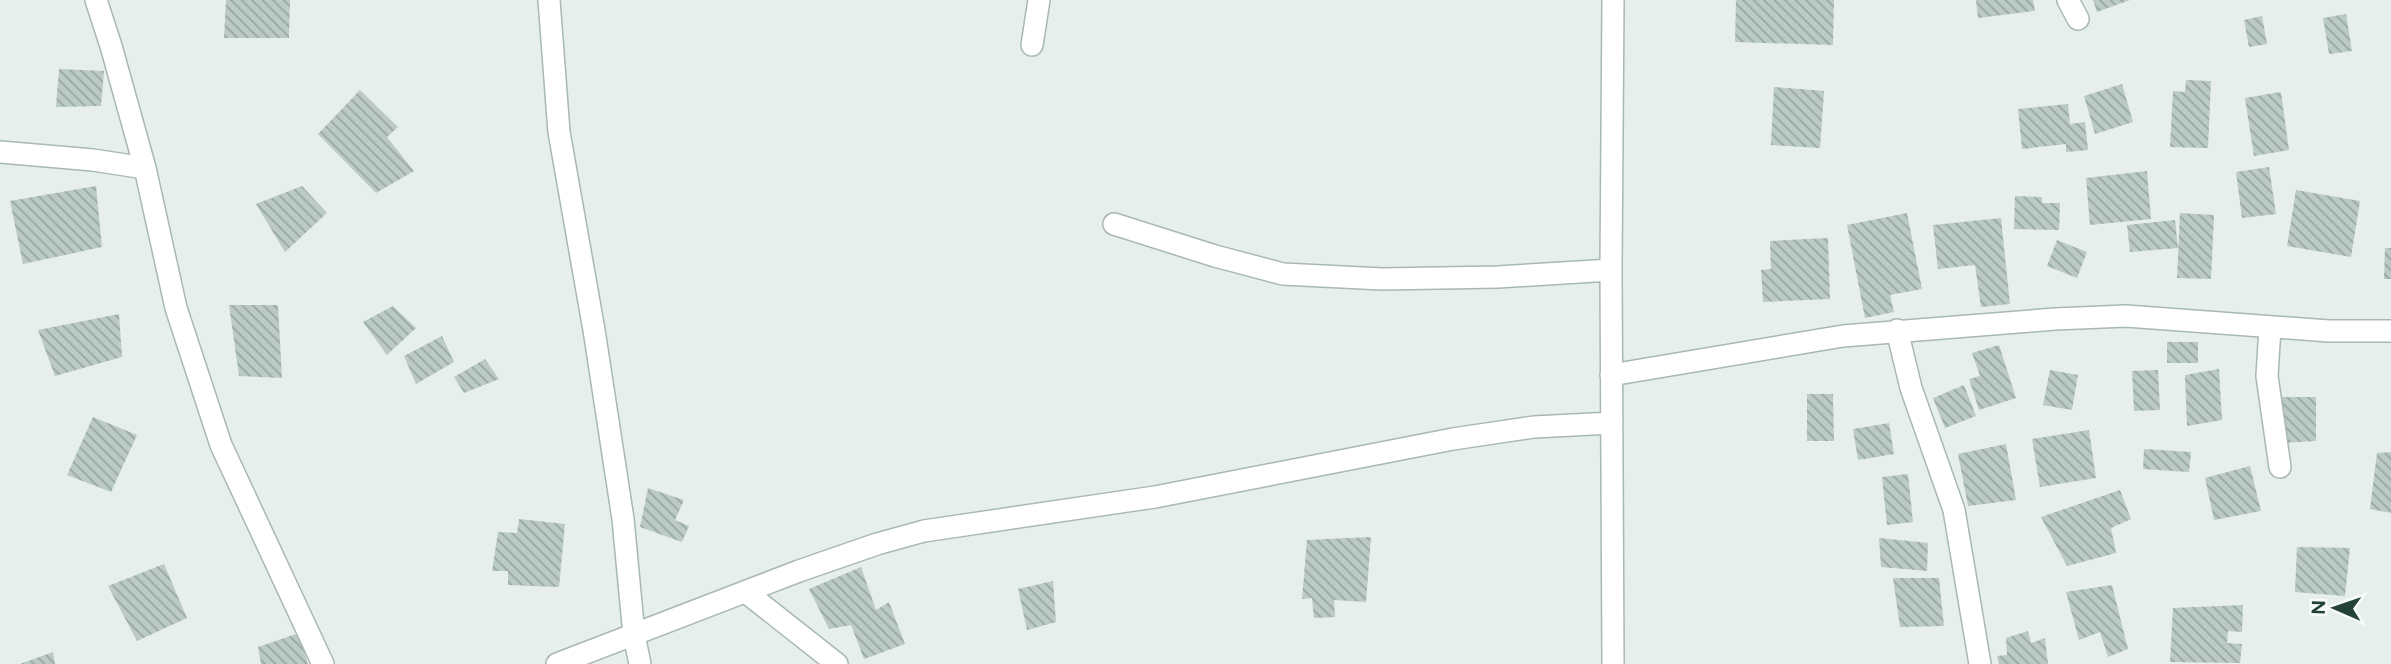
<svg xmlns="http://www.w3.org/2000/svg" width="2391" height="664" viewBox="0 0 2391 664" font-family="Figtree,sans-serif">
  <defs>
    <pattern id="building-back-hatch" width="6" height="6" patternUnits="userSpaceOnUse" patternTransform="scale(1.75)"><rect width="6" height="6" fill="#bbcac4"/><path d="M-1 5l2 2M0 0l6 6M5-1l2 2" fill="none" stroke="#98a6a0"/></pattern>
  </defs>
  <rect width="100%" height="100%" fill="#e6efeb"/>
  <path fill="url(#building-back-hatch)" d="M226,0H290L289,38H224Z
    M1736,0H1834L1833,45L1735,42Z
    M1976,0H2033L2035,11L1978,18Z
    M2093,0H2130L2097,12Z
    M2346,14L2352,51L2329,54L2323,18Z
    M2262,16L2267,44L2249,47L2244,20Z
    M59,69L104,71L101,106L56,107Z
    M2186,80L2211,81L2208,148L2170,147L2173,91L2185,92Z
    M2122,84L2133,122L2095,134L2084,96Z
    M1774,87L1824,91L1820,148L1771,145Z
    M360,90L398,127L387,137L414,171L376,193L318,134Z
    M2281,92L2289,150L2254,156L2245,98Z
    M2068,104L2070,124L2085,122L2088,150L2066,152V144L2022,149L2018,109Z
    M2269,167L2276,214L2242,218L2236,172Z
    M2147,171L2151,219L2090,225L2086,178Z
    M96,186L102,247L23,264L10,201Z
    M302,186L327,213L285,252L256,204Z
    M2296,190L2360,201L2351,257L2287,246Z
    M2015,196L2042,197V203H2060L2059,230L2014,229Z
    M1907,213L1922,289L1890,295L1894,312L1865,318L1847,225Z
    M2180,213L2214,215L2211,279L2177,278Z
    M2001,218L2010,304L1981,307L1975,265L1938,269L1933,225Z
    M2175,220L2178,248L2130,252L2127,225Z
    M1828,238L1830,299L1763,302L1761,270L1771,269L1770,241Z
    M2057,240L2087,252L2077,278L2047,266Z
    M2385,248H2391V279H2384Z
    M229,305H278L282,378L239,376Z
    M393,306L416,328L387,355L363,322Z
    M119,314L122,357L55,376L38,330Z
    M442,336L454,362L416,384L404,356Z
    M2167,342H2198V363H2167Z
    M1999,345L2016,398L1979,410L1969,379L1980,376L1972,353Z
    M485,359L499,379L464,393L454,377Z
    M2219,369L2222,420L2187,426L2185,375Z
    M2050,370L2078,375L2072,410L2043,405Z
    M2158,370L2160,410L2134,411L2132,371Z
    M1964,385L1976,416L1945,428L1933,398Z
    M1807,394H1833L1834,441H1807Z
    M2281,397H2316V441L2282,443Z
    M93,417L137,435L111,492L67,475Z
    M1889,423L1894,454L1858,460L1853,429Z
    M2089,430L2096,478L2040,487L2032,439Z
    M2006,444L2016,500L1968,506L1958,454Z
    M2144,449L2191,452L2189,472L2143,469Z
    M2391,452V513L2370,509L2377,453Z
    M2250,466L2261,511L2214,520L2205,478Z
    M1908,474L1913,522L1887,525L1882,477Z
    M648,488L684,500L675,520L689,526L682,542L640,527Z
    M2120,490L2131,519L2111,528L2116,553L2067,566L2041,517Z
    M519,519L565,524L559,587L508,585V571H492L498,532L517,533Z
    M1371,537L1366,602L1334,600L1335,617L1314,618L1312,598L1302,599L1307,540Z
    M1879,538L1928,543L1927,571L1881,567Z
    M2297,547L2350,548L2345,596L2295,592Z
    M164,564L187,618L137,641L108,586Z
    M861,567L876,610L889,602L905,644L864,659L851,625L829,629L809,589Z
    M1893,578H1939L1944,626L1900,627Z
    M1053,581L1056,622L1027,630L1018,589Z
    M2112,585L2128,649L2108,657L2100,632L2079,640L2066,592Z
    M2243,605L2242,632L2228,631L2227,643L2242,644L2240,663L2170,662L2173,608Z
    M2028,631L2031,643L2045,638L2048,664H1999L1997,656L2007,655L2006,638Z
    M299,633L308,664H261L258,647Z
    M53,652L55,664H20Z"/>
  <g fill="none" stroke-linecap="round" stroke-linejoin="round">
    <g stroke="#a8b8b2" stroke-width="24">
      <path id="minor" d="M96,0L111,46L145,168L176,308L221,445L323,664
        M549,0L559,132L594,330L623,519L634,635L640,664
        M2068,0L2078,19
        M1032,45L1039,0
        M0,152L93,160L145,168
        M1114,224L1215,256L1283,274L1382,279L1498,277L1611,270
        M2270,327L2267,376L2280,467
        M1897,330L1911,388L1954,510L1980,664
        M1611,375L1843,336L2055,319L2126,316L2329,331H2391
        M747,593L837,664
        M557,664L799,571L877,544L924,531L1155,497L1453,439L1534,427L1612,423
        M1613,664L1611,270L1613,0"/>
    </g>
    <use href="#minor" stroke="#fff" stroke-width="21"/>
  </g>
  <g transform="translate(2335 608) rotate(272)" stroke="#f7fbf9" stroke-width="5" paint-order="stroke">
  <path d="M0-5L12 26L0 18L-12 26Z" fill="#24423a"/>
  <text y="-10" font-size="19" font-weight="bold" text-anchor="middle" fill="#24423a">N</text>
  </g>
</svg>
